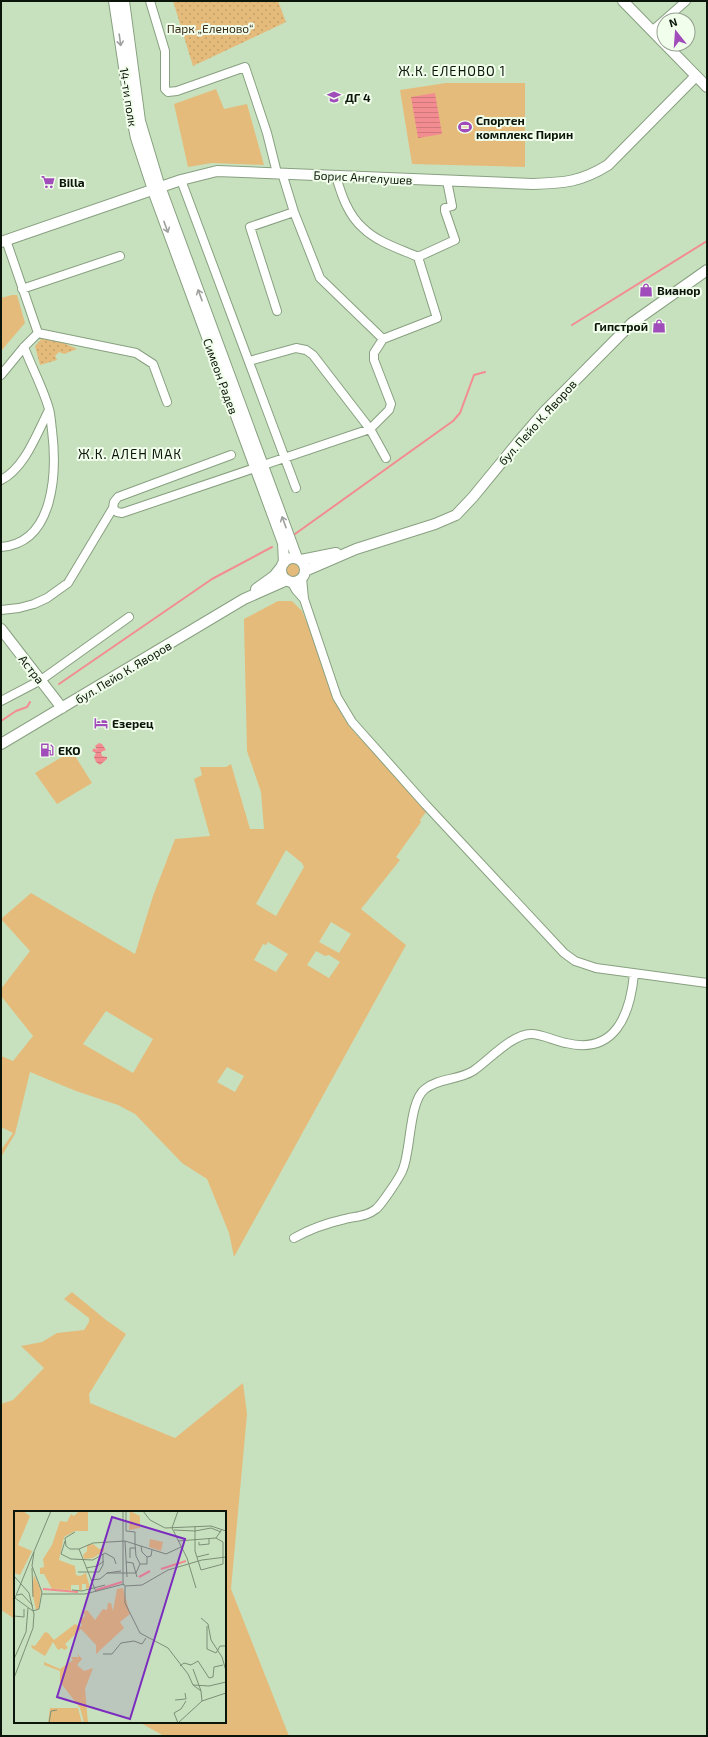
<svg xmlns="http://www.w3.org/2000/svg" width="708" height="1737" viewBox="0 0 708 1737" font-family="'Exo 2',sans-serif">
  <defs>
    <pattern id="park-dots" width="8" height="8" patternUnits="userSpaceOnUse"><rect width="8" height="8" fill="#e5bb7b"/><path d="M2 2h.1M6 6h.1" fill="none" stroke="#c3a069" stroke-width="1.8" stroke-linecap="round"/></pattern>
    <pattern id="water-rules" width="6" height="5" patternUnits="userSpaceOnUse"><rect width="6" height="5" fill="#f28c91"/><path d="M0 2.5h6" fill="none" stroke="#ce787c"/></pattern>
  </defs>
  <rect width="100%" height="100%" fill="#c7e1be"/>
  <path fill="#e5bb7b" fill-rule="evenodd" d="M446,83H525V167L412,164L400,90Z
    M216,89L224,109L247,104L264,165L212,163L188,167L174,104Z
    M12,295H17L25,323L1,351V298Z
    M284 569a9 9 0 1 1 18 0a9 9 0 1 1-18 0Z
    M278,601H292L302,611L317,647L335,700L344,718L355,733L384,763L426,812L420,820L421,822L396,857L400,860L361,909L406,945L234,1257L229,1233L207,1179L182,1163L135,1114L118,1105L76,1091L30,1072L15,1134L1,1157V1150L13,1133L1,1127V1056L13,1061L33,1036L1,996V989L30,951L1,919L31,893L135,954L153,896L175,839L210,836L194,779L202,775L200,767H226L231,764L250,829H264L261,792L247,751L244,623V619ZM286,850L302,863L304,867L276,916L256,904ZM331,922L351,934L339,953L319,942ZM268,942L288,954L276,972L254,960L263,944L266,945ZM316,951L325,956L329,955L340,962L329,978L307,965ZM106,1011L153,1039L133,1073L83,1044ZM227,1067L244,1076L235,1092L217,1082Z
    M72,751L92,783L57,804L35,773Z
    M72,1292L106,1320L126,1334L89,1394L90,1403L175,1438L243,1383L247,1414L231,1589L289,1736H164L139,1722H225V1512H15V1619L1,1610V1404L13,1400L44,1368L21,1346L42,1342L57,1333L84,1330L89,1322V1318L64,1299Z"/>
  <path fill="url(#park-dots)" d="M173,1H278L286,22L193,66Z
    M43,337L59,341L77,349L64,354L59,352L55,356L57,360L40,365L35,346Z"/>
  <path fill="url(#water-rules)" d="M435,93L442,134L418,138L411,97Z
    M99,743L102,744L106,750L101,752L102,756L107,757V759L100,765L96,762L94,757L96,753L92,751L94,748L97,750L95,746Z"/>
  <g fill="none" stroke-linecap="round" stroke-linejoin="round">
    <path stroke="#f28c91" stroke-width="2" d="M572,325L707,241
      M295,534L453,421L460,413L474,375L485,372
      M59,684L212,579L272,547
      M1,721L16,711L27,707L30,702"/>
    <g stroke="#88a080" stroke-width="10">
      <path id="minor" d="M150,1L165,51V89L168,92L177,91L245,67L267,133L277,173
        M652,31L686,1
        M282,173L294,212L320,278L383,339
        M336,176C341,194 348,215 363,228C377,242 400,249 418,257
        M181,180L296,488
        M6,240L38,333
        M22,289L120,256
        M277,311L250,227L294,212
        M38,333L136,353L153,364L167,402
        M249,361L296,348L306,350L313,355L370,429L386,458
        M1,375L24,347L38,333
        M231,455L118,497L114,502L113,508L117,512L122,513L370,429L389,410L391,404L374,360V353L383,339L437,318L418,257L455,240L445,211V208L452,206L447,181
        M1,480C25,468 37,433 49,410
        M1,547C55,543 57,471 52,430C51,424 51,416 49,409C43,388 32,368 24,347
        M302,578L304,599L337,697L352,722L425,804L564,953L575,961L596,968L707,983
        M291,581L296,590L304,599
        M1,610L19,608L34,604L47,598L68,583L113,508
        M1,701L41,680L129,617
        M294,1238C310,1229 327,1223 345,1219C356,1216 366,1217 376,1209C381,1205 401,1176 403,1169C411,1150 409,1101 425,1089C438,1078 459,1080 473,1071C488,1061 512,1034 531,1034C542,1034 555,1041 566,1043C615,1055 630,1015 634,974"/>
    </g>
    <g stroke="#88a080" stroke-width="12">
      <path id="tertiary" d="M114,1L131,113L136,138L155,196L283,543L284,563
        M124,1L140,121L158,181L297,558
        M623,1L664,43
        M665,44L707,87
        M1,242L181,180L217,171L533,184C564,183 581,182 608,165L696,76
        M281 570a12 12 0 1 1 24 0a12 12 0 1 1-24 0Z
        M301,560L336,553
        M305,571L356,549L435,524L456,515L473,497L519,441L544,412L632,323L707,270
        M256,589L274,576L282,566
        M1,629L62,708
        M1,744L244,599L287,580"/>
    </g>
    <use href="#minor" stroke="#fff" stroke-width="8"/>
    <use href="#tertiary" stroke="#fff" stroke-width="10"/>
  </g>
  <defs><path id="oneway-shaft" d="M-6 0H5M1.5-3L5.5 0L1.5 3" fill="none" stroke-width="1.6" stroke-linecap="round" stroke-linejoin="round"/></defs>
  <g stroke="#9ea19d">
    <use href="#oneway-shaft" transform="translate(120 40) rotate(82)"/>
    <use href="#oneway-shaft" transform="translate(166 227) rotate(70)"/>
    <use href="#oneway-shaft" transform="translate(200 295) rotate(-110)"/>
    <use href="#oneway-shaft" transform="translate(284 522) rotate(-110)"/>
  </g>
  <defs>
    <g id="school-bare" transform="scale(1.08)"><path d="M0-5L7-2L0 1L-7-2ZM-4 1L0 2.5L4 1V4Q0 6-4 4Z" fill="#a04cba" stroke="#f1feec" stroke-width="2.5" paint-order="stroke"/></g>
    <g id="stadium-bare" transform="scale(1.08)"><path d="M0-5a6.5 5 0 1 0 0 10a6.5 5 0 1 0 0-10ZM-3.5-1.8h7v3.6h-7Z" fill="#a04cba" stroke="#f1feec" stroke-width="2.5" paint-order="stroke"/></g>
    <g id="supermarket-bare" transform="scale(1.08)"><path d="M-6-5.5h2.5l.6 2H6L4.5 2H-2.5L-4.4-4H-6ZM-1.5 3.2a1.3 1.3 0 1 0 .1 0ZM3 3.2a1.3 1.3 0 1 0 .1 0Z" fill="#a04cba" stroke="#f1feec" stroke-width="2.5" paint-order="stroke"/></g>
    <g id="shop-bare" transform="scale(1.08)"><path d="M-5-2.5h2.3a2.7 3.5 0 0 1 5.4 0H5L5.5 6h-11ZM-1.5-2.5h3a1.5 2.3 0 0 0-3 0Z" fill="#a04cba" stroke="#f1feec" stroke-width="2.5" paint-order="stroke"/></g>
    <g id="hotel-bare" transform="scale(1.08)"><path d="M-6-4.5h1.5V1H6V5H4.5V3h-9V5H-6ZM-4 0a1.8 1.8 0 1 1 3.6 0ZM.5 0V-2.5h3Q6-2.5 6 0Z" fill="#a04cba" stroke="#f1feec" stroke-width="2.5" paint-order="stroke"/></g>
    <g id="fuel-bare" transform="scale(1.08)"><path d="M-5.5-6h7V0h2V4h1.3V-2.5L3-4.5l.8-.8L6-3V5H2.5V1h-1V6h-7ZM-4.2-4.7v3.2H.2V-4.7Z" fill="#a04cba" stroke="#f1feec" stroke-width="2.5" paint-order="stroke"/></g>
  </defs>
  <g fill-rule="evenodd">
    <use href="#school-bare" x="334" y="97"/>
    <use href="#stadium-bare" x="465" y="127"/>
    <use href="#supermarket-bare" x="48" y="182"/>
    <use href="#shop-bare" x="646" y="290"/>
    <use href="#shop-bare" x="659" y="326"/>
    <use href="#hotel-bare" x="101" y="723"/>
    <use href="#fuel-bare" x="47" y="750"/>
  </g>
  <g text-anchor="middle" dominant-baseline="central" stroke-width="4" stroke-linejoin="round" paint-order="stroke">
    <g font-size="12" fill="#3a2d19" stroke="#f1feec">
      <text x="210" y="28">Парк „Еленово“</text>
    </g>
    <g font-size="12" fill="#0c1509" stroke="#f1feec">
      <text transform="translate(129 97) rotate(81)">14-ти полк</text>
      <text transform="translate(363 177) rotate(3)">Борис Ангелушев</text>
      <text transform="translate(221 376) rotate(70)">Симеон Радев</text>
      <text transform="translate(537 422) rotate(-48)">бул. Пейо К. Яворов</text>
      <text transform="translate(32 669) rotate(52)">Астра</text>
      <text transform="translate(123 672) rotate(-31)">бул. Пейо К. Яворов</text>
    </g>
    <g font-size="12" font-weight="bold" fill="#0c1509" stroke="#f1feec" text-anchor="start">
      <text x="345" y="97">ДГ 4</text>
      <text x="476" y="120">Спортен<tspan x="476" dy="14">комплекс Пирин</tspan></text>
      <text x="59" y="182">Billa</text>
      <text x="657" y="290">Вианор</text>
      <text x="648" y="326" text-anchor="end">Гипстрой</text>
      <text x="112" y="723">Езерец</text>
      <text x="58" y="750">EKO</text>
    </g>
    <g font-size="13" letter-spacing="1" fill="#0c1509" stroke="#f1feec">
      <text x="452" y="71">Ж.К. ЕЛЕНОВО 1</text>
      <text x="130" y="454">Ж.К. АЛЕН МАК</text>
    </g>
  </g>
  <g transform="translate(14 1511)">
    <rect width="212" height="212" fill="#c7e1be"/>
    <path d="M0,0H9L16,5L4,34L18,40L6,64L0,62ZM65,0H74V20H61L50,26L45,49L61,55L62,64L66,65L72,62L76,77L72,78V73H68V79H65V74H57V79L38,78L30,63H26V57L30,56L29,48L38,34L46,10L53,11L57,3L60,5ZM136,28L149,31L147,40L135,36ZM79,33L85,38L90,37V40L79,47L70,48L69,44L73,40V34ZM20,64L27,79L25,97L22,99L18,80ZM109,77L116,103L106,111L110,117L82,143V134L67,118L51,133L54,137L50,139L48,137L44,139L39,131L31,145L18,137L17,134L21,135L31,121L34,122L40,129L61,113L66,116L68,114L66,109L71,105L69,101L73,99L81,109L89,98L93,99L94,92H97L99,100L103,78ZM63,142L68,148L63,154L70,160L79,157L71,178L74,212H70L66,197L46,171V160L30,154V151L46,158L59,149L57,146H65Z" fill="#e5bb7b"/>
    <path d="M36,197H64L68,212H34Z" fill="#e5bb7b"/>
    <path d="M116,0L126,5V17L115,19Z" fill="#e5bb7b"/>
    <path fill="none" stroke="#f28c91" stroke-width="2" d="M147,58L172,50M125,66L136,60M29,78L64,81M82,79L108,71"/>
    <path fill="none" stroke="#7c8f76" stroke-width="1" d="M112,0V20L121,21V33M129,0L136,9L151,17L197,15L212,20M181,15V40L187,59L209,53V31L202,27M158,17L173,47L182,77M158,17L164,0M160,19L181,20L197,17L207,21M61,21L51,27L52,35L56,38H65L79,32L111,30L152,43L167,36M51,30L47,43L57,48L79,49L91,42M111,30L113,66M164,30L202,27L208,18M185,31V34L195,33V27M121,33L122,45L126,53M127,35L128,41L133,46M65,38L82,81M20,41L18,55L28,81L25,98L19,100L1,87L16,50L37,0M91,42L100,47L102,53M183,46L195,43M116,47V37H121M112,51L119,52L123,66M18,57L19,86M72,57L83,55L90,50M107,60L93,62H122L126,53H133V46L137,45L138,39M64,61H85L89,54V43M0,65L15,82L20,103L19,117L0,167M77,69L86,68L93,62M109,73V0M111,75V92L126,122L154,137L174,163L179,174L195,175L212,171M111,75L128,74L154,59L188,49L212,46M58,79L68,80L91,74M28,83H71L110,73V75M3,84L8,83L19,95M0,105L10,106V98M187,107L194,113L197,129L208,146L212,160M193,115V138L202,142L206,135H212M89,143H98L107,132L120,130L128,133L132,127M0,148L12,121L14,97M166,155L170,152L177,154L184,150L195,167L199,166L200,156L209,154M179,158L187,180M179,174L187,180L188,190M161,189L172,188L171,182M35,212L37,200L43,199M164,212L188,190L212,182M164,212L160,202L167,198L172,190"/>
    <path fill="#7b2cbf" fill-opacity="0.15" stroke="#7b2cbf" stroke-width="2" d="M98,6L171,28L116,208L43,186Z"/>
    <rect width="212" height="212" fill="none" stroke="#0c1509" stroke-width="2"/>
  </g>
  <rect width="708" height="1737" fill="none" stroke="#0c1509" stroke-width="4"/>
  <g transform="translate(676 32) rotate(343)"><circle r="19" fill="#f1feec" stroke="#95a191"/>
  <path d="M0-3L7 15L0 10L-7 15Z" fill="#a04cba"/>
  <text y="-6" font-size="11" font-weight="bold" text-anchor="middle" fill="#0c1509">N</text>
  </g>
</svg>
